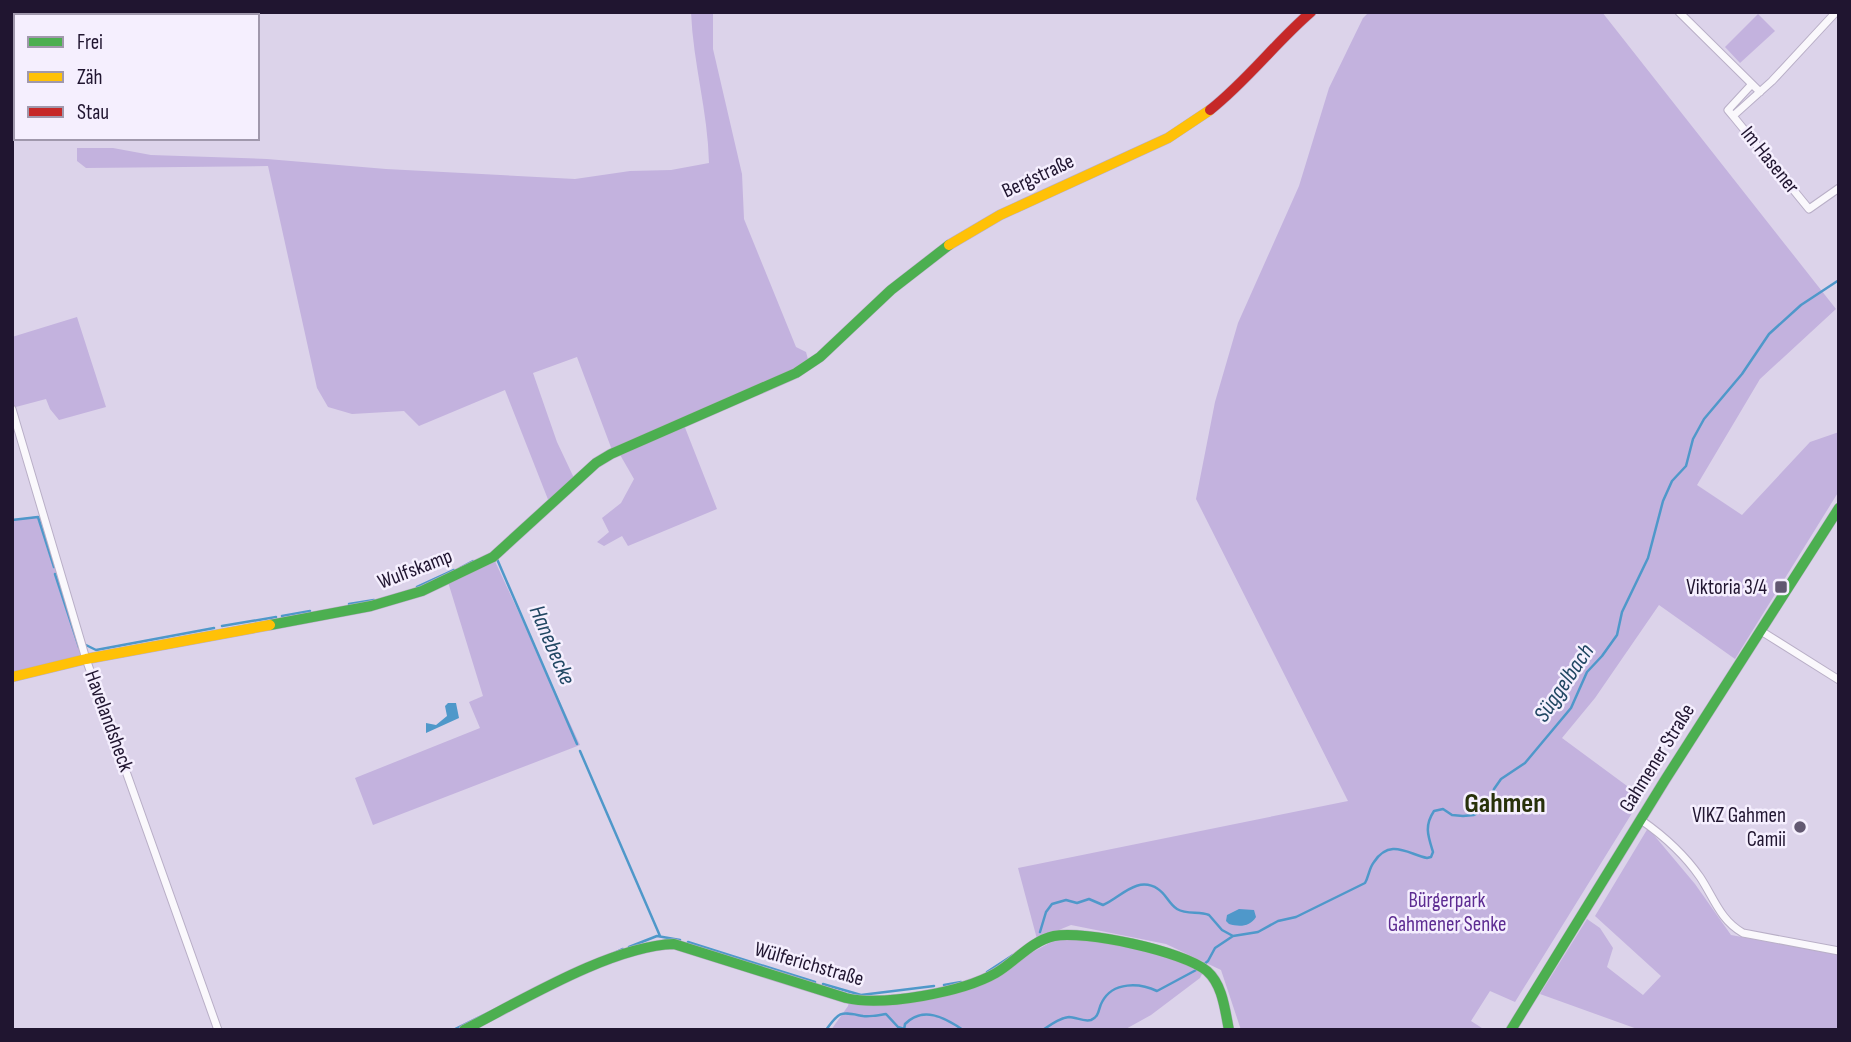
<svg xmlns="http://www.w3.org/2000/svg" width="1851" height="1042" viewBox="0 0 1851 1042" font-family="'Sofia Sans Condensed',sans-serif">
  <rect width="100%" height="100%" fill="#dcd3ea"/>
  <path fill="#c3b2de" d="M691,12H713V49L742,174L744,219L796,347L806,352L809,363L612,450L577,357L533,373L557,442L574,478L549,502L505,390L419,426L404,411L352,414L328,407L317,388L268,166L86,168L77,161V148H113L151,155L267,159L386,169L575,179L630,171L671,170L709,163C708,112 693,63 691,12Z
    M1369,12H1602L1836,309L1760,379L1697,485L1742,515L1810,442L1839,432V491L1735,659L1659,605L1595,698L1562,738L1642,797L1515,1002L1490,991L1471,1021L1485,1030H1241L1221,970L1166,944L1071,925L1037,939L1018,868L1348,801L1196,499L1215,402L1238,323L1299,186L1329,88L1363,18Z
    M1758,14L1775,31L1740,63L1725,47Z
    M77,317L106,407L59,420L50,409L46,399L12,408V337Z
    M684,425L717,509L628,546L622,536L604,546L597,542L609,532L602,518L621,503L634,479L619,453Z
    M44,515L83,656L12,673V520Z
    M494,559L580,745L373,825L355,778L480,728L469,702L483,696L448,582Z
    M1648,828L1695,884L1731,935L1839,955V1030H1640L1540,994L1587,919L1600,928L1613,948L1607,967L1643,995L1661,976L1595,916Z
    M1064,935L1166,954L1203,972L1200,978L1151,1015L1124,1030H831L848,1006L850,998L965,989Z"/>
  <path fill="#4f98ca" d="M448,703H456L459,718L426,733V723L436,725L447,716L445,706Z
    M1239,909L1254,910L1256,917C1250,927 1239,927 1229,924L1226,921L1227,915Z"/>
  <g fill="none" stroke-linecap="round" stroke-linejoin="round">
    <path stroke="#4f98ca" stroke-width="2.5" d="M12,520L38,517L54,567
      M497,559L577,744
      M460,568L473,561
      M55,574L79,647
      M417,587L454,570
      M349,604L374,600
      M282,616L310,611
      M222,626L276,617
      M86,645L96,650L214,628
      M580,751L660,936
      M1040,932L1046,912L1052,904L1066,900L1077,903L1089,899L1103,905C1120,898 1137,875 1158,889C1166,894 1169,904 1177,909C1187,915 1199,911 1209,915L1222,930L1233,936
      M688,942L815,982
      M629,947L657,936L680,940
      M610,955L623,949
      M1203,965L1208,961L1215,948L1233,936L1258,932L1278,921L1296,917L1365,883C1369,876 1369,868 1374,862C1390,838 1408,854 1427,858L1431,857L1433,852C1428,836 1424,826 1434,811L1443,809L1452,815L1463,816L1474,815L1485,809L1491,801L1494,789L1501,779L1525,763L1571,708L1587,672L1602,656L1617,635L1622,612L1648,558L1663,501L1672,481L1686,466L1693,439L1704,419L1742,374L1769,334L1801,305L1839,280
      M987,972L1013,955
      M823,984L861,995L934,986
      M944,985L961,982
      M453,1030L494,1010
      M826,1030C840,1010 841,1012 863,1016C870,1017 879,1015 886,1014L898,1027L904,1029
      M904,1030L905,1024C923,1006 944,1017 963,1030
      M1043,1030C1050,1025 1059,1018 1069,1017C1076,1017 1083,1022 1091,1020C1100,1016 1098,1009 1102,1002C1113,981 1140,983 1157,991L1198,969"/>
    <g stroke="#b9afc7" stroke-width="9">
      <path id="street" d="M1679,12L1760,92
        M1836,12L1772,81L1733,116L1809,209L1839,188
        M1733,116L1728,110L1752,84
        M12,409L86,659L218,1030
        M1761,631L1839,680
        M1641,820C1664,836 1684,854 1700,877C1714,898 1720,920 1743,933L1839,951"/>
    </g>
    <g stroke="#b9afc7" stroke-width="11">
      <path id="fast" d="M270,625L371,606L422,591L493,557L596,463L611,454L796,373L820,357L891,290L949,245
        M464,1030C521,1001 611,946 674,944L846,998C883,1007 963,992 996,973C1015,962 1031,941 1054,936C1084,930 1183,951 1207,971C1223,985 1225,1011 1229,1030
        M1511,1030L1665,780L1839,508"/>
    </g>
    <g stroke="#b9afc7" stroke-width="11">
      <path id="slow" d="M949,245L1000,215L1168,138L1210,110
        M12,677L86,659L270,625"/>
    </g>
    <g stroke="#b9afc7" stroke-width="11">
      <path id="jam" d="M1210,110C1247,81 1275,43 1311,12"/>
    </g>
    <use href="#street" stroke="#faf8fc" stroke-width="7"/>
    <use href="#fast" stroke="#4caf50" stroke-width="10"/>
    <use href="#slow" stroke="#ffc107" stroke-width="10"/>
    <use href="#jam" stroke="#c62828" stroke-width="10"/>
  </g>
  <g fill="#625871" stroke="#f5effe" stroke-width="2.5">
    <rect x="1774" y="580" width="14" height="14" rx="3.5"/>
    <circle cx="1800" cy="827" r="7"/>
  </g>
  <g text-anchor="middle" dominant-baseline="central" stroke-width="5" stroke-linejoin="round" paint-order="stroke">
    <g font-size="21" fill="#201530" stroke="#f5effe">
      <text transform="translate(1770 160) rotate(51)">Im Hasener</text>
      <text transform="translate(1038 176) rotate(-25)">Bergstraße</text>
      <text transform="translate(415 569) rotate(-21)">Wulfskamp</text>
      <text transform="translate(109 721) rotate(70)">Havelandsheck</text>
      <text transform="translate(1657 758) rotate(-58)">Gahmener Straße</text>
      <text transform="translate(809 964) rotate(16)">Wülferichstraße</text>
    </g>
    <g font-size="21" fill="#201530" stroke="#f5effe" text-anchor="end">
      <text x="1767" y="587">Viktoria 3/4</text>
      <text x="1786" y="815">VIKZ Gahmen<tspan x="1786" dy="24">Camii</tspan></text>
    </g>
    <g font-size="21" fill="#5d2c92" stroke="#f5effe">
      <text x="1447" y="900">Bürgerpark<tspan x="1447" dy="24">Gahmener Senke</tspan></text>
    </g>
    <g font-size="23" font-style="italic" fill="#214763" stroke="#f5effe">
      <text transform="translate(552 645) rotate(67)">Hanebecke</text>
      <text transform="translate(1564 683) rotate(-56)">Süggelbach</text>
    </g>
    <g font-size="28" font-weight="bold" fill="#28310a" stroke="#f5effe">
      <text x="1505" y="803">Gahmen</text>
    </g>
  </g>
  <rect width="1851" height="1042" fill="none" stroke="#201530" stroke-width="28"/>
  <rect x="14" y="14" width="245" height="126" fill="#f5effe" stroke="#a098ac" stroke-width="2"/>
  <rect x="28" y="37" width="35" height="10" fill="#4caf50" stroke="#a098ac" stroke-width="2"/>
  <text x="77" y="49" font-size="21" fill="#201530">Frei</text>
  <rect x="28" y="72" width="35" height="10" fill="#ffc107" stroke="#a098ac" stroke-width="2"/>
  <text x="77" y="84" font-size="21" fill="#201530">Zäh</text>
  <rect x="28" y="107" width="35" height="10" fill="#c62828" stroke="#a098ac" stroke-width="2"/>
  <text x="77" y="119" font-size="21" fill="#201530">Stau</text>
</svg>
